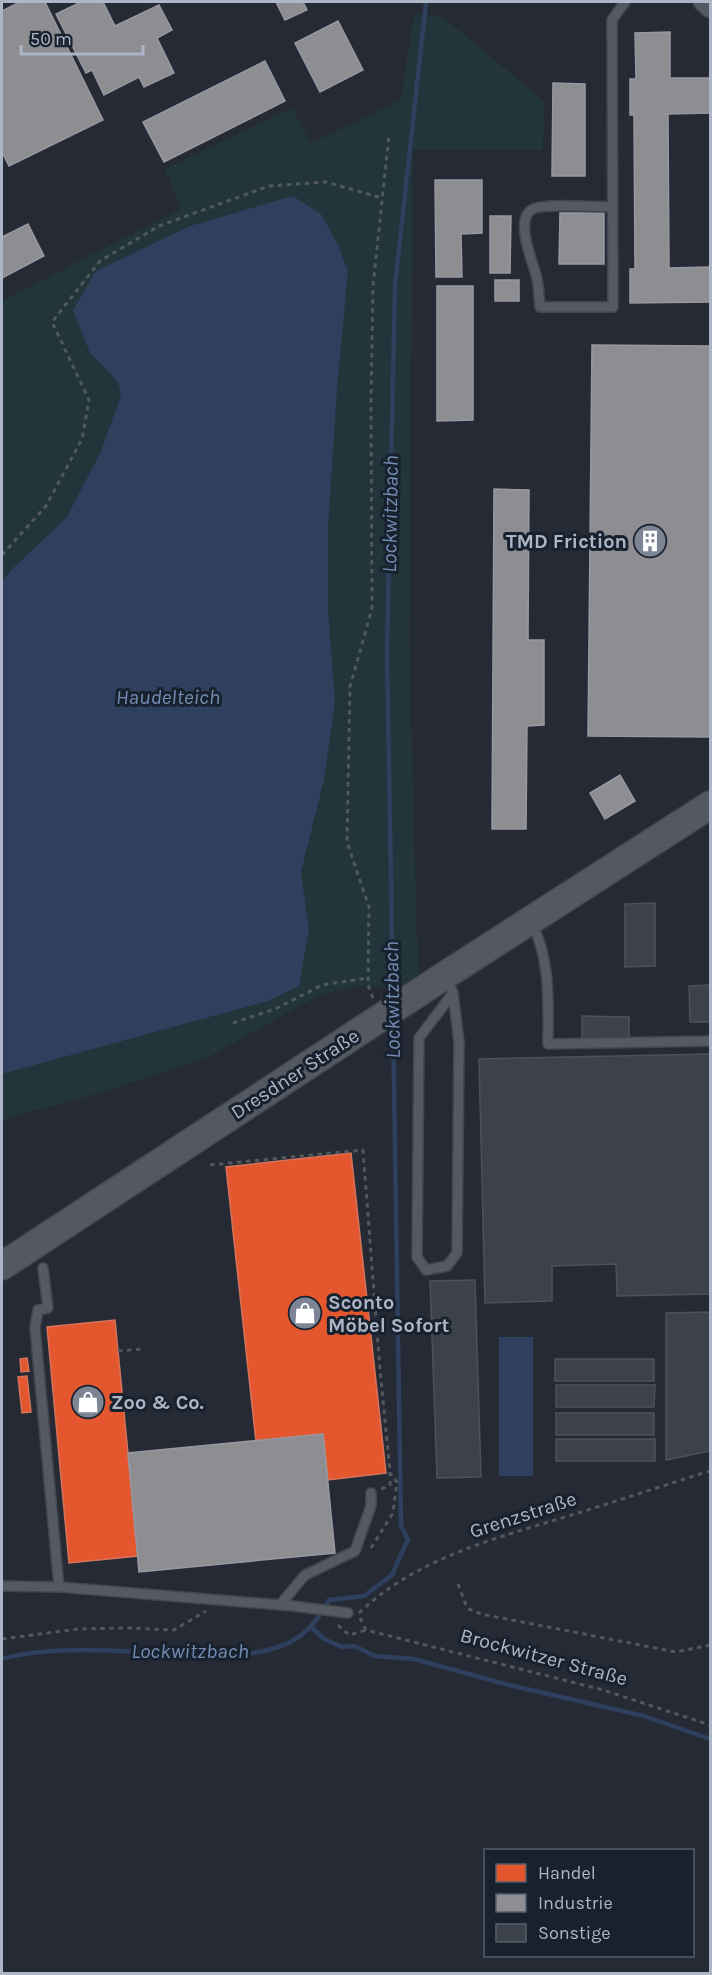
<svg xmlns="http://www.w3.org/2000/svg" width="712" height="1975" viewBox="0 0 712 1975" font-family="Karla,sans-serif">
  <rect width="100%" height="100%" fill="#252a34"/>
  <path fill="#22353a" d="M414,13L443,17L544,101L543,150H413L409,640L418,976L399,990L368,985L321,994L207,1058L92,1095L2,1120V1074L268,1001L309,929L301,872L324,780L335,702L328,609V529L337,390L348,271L143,249L95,272L90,353L118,382L121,395L101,451L65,518L13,568L2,582V301L181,209L165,169L292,108L311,143L401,100Z"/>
  <path fill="#2e405d" d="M293,196L321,214L338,245L348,271L337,390L328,529V609L335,702L324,780L301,872L309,929L299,986L268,1001L2,1074V582L13,568L66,518L101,451L121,395L118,382L90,353L73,310L96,271L190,226Z
    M499,1337H533V1476H499Z"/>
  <path fill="#e4572e" stroke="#d4745c" stroke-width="1.5" d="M351,1153L386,1473L328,1480L323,1434L256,1442L226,1167Z
    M115,1320L138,1556L69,1563L47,1327Z
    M27,1358L29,1371L21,1372L20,1359Z
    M27,1376L31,1412L22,1413L18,1377Z"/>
  <path fill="#8d8d92" stroke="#9799a2" stroke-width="1.5" d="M20,2H45L103,120L9,166L2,152V11Z
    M81,2H103L115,26L159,5L172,30L157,38L174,73L144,87L139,77L104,95L92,70L86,73L56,14Z
    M276,2H303L307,10L285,20Z
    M338,21L363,70L320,92L295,43Z
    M670,32V78H710V113L668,114L669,268L710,267V302L630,303V269H635L634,115H630V79H636L635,33Z
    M265,61L285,101L164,162L143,122Z
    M553,83L585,84V176H552Z
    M435,180H482V233L461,234L462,277H436Z
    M560,213H604V264H559Z
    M490,216H511L510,273H490Z
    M28,224L44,256L2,278V237Z
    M495,280H519V301H495Z
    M437,286H473V420L437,421Z
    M592,345L710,346V737L588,736Z
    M494,489L529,490L528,640H544V725L527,726L526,829H492Z
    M620,775L635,801L605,819L590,793Z
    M323,1434L335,1553L139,1572L128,1453Z"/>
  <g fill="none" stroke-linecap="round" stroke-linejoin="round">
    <path stroke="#2e405d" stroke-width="4.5" d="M393,998L387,652L395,285L426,2
      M311,1627L324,1639L342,1647L354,1646L375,1656L414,1659L509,1685L644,1716L710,1739
      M2,1659C53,1644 126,1652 180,1654C216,1655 265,1659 297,1638C312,1628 320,1615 329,1600L364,1596L392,1575L408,1539L401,1526L393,1022"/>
  </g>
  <path fill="#3c414a" stroke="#4c525c" stroke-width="1.5" d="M655,903V966L625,967V904Z
    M710,985V1022H690L689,986Z
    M582,1016L629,1017V1038H582Z
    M710,1054V1294L617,1296L616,1264L552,1266V1301L485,1303L479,1059Z
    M475,1280L481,1477L437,1478L430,1281Z
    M710,1312V1451L666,1460V1313Z
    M555,1359H654V1381H555Z
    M556,1385H655L654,1407H556Z
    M556,1413H654V1435H556Z
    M556,1439H655V1461H556Z"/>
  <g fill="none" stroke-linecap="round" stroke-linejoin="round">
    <g stroke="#41454d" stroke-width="12">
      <path id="service" d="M613,207C597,207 545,203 533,209C513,219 534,264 537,279C539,288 539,298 540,307H613L612,20L625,2
        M532,924C551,961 548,1003 548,1044L710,1041
        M446,978L453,993L459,1042L457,1253L447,1266L426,1270L417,1257L419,1038L453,993
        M43,1268L48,1308L38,1310L35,1328L59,1587
        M2,1586L59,1587L293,1606L348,1613
        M280,1605L305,1575L355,1551L371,1506V1493"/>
    </g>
    <g stroke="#41454d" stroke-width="21">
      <path id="minor" d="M703,2L710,8"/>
    </g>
    <g stroke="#41454d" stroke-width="30">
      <path id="secondary" d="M2,1266L444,976L710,805"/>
    </g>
    <path stroke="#52585f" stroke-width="3" stroke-dasharray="4.5 4.5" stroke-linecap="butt" d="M2,555L46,506L82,439L89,400L52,322L100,261L159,226L269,186L326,182L382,198
      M373,998L368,985L369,907L347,842L350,687L372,608L371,402L373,286L389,135
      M233,1023L275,1009L322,985L368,978
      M210,1165L363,1150L380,1370L390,1472V1485L381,1489
      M118,1351L142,1349
      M371,1548L393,1513L397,1482L391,1474
      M458,1584L467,1608L481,1614L676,1652L710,1645
      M359,1613C415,1559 493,1539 565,1517C614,1502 662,1486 710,1471
      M360,1618L366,1630L603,1690L710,1725
      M338,1625L349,1635L366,1630
      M2,1639L78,1629L128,1628L174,1630L206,1611"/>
    <use href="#service" stroke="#545962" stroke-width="9"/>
    <use href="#minor" stroke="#545962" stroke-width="18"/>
    <use href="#secondary" stroke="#535861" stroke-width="27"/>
  </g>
  <defs>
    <g id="building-disc" transform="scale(1.725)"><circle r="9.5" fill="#7d8594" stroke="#18212e"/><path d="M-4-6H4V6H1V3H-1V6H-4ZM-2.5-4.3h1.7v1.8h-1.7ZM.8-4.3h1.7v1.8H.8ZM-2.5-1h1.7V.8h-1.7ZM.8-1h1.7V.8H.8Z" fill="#fff"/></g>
    <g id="shop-disc" transform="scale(1.725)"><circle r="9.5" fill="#7d8594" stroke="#18212e"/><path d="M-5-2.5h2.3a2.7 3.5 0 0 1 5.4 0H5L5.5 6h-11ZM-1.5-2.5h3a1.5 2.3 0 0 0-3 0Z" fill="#fff"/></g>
  </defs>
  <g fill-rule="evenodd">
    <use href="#building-disc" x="650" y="541"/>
    <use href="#shop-disc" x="305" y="1313"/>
    <use href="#shop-disc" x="88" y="1402"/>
  </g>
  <g text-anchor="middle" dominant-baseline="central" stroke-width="6" stroke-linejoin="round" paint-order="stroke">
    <g font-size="20" font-weight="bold" fill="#adb6c7" stroke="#18212e" text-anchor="start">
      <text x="627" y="541" text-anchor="end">TMD Friction</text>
      <text x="328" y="1302">Sconto<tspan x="328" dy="23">Möbel Sofort</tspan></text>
      <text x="111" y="1402">Zoo &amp; Co.</text>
    </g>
    <g font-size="20" fill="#adb6c7" stroke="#18212e">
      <text transform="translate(295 1074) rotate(-33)">Dresdner Straße</text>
      <text transform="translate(523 1515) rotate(-18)">Grenzstraße</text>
      <text transform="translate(544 1657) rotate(15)">Brockwitzer Straße</text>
    </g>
    <g font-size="21" font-style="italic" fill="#728cb2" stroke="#18212e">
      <text transform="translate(390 514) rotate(-89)">Lockwitzbach</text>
      <text x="168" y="697">Haudelteich</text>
      <text transform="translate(392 1000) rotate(-91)">Lockwitzbach</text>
      <text x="190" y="1651">Lockwitzbach</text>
    </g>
  </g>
  <rect width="712" height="1975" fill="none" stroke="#adb6c7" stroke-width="6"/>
  <rect x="484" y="1849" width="210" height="108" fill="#18212e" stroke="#545d6b" stroke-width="1.5"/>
  <rect x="496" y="1864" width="30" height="18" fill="#e4572e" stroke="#545d6b" stroke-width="1.5"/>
  <text x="538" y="1879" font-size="18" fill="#adb6c7">Handel</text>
  <rect x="496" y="1894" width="30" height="18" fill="#8d8d92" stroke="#545d6b" stroke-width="1.5"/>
  <text x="538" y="1909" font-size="18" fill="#adb6c7">Industrie</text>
  <rect x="496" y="1924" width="30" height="18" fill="#3c414a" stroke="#545d6b" stroke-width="1.5"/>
  <text x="538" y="1939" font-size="18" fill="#adb6c7">Sonstige</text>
  <path d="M21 45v9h122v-9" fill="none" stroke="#adb6c7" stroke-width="3"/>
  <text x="30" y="45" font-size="18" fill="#adb6c7" stroke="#18212e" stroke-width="4.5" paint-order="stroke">50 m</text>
</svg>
